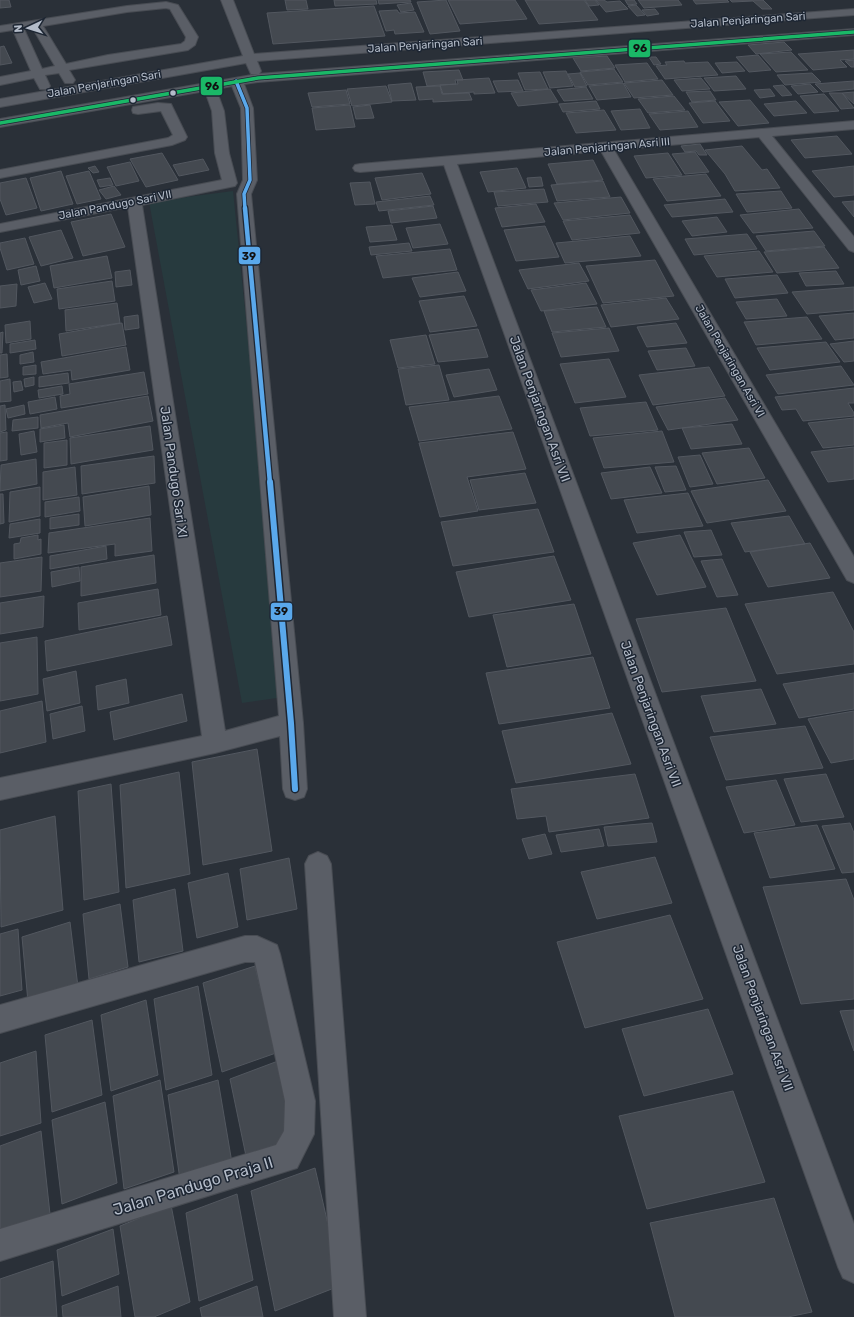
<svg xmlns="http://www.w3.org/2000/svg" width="854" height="1317" viewBox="0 0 854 1317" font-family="Rubik,sans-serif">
  <rect width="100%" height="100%" fill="#2a3038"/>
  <path fill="#273a3e" d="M233,191L284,697L242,703L149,202Z"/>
  <path fill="#444950" stroke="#52575f" d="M0,0H9L11,7L0,8Z
    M285,0H306L308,9L287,10Z
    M334,0H376L377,4L335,6Z
    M378,0H410L411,2L379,4Z
    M446,0L460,31L430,34L417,2Z
    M448,0H515L527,19L460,24Z
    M525,0H584L598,20L539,24Z
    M585,0H595L599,5L589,6Z
    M596,0H604L607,2L620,1L628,9L606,12Z
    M625,0H634L637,4L628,5Z
    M638,0H678L682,5L644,8Z
    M693,0H727L729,2L696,4Z
    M730,0H763L772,9H762L753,1L732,2Z
    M411,3L414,10L401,12L397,5Z
    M636,5L645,15L637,16L628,6Z
    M374,6L385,36L273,44L267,13Z
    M655,9L659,14L647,16L642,10Z
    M397,10L399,13L415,12L424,32L395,34L394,30L386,31L379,11Z
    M784,42L792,50L756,54L748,45Z
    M4,46L12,63L0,65V47Z
    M854,50V59L840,60L847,67L813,70L798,54Z
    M791,52L808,70L776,72L760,54Z
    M758,55L771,70L749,72L736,57Z
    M607,56L615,68L581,71L573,58Z
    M649,57H656L661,64L654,65Z
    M854,60V67H851L845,61Z
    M684,61L685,63L708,62L718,75L665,79L656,66L667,65L665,62Z
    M737,62L745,71L722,73L715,63Z
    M647,63L658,79L625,82L615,65Z
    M614,69L623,82L588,85L580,72Z
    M459,70L463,80H455L456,84L427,86L423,72Z
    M566,71L573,86L550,88L543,72Z
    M540,72L548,89L525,90L518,73Z
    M580,73L587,86L575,87L568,74Z
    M812,73L821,82L785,85L777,75Z
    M736,76L746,89L714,91L704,78Z
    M489,78L495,93L474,94V92L443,94L440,85L458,84L457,80Z
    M701,78L710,89L682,91L674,80Z
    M518,80L523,91L498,92L493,81Z
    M662,80L673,95L634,98L624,83Z
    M854,81V89L823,92L815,84Z
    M411,83L416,100L392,101L388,85Z
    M623,83L631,97L597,100L589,86Z
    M810,84L818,92L798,94L791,86Z
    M783,85L792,95L782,96L773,86Z
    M386,86L392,102L352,106L347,89Z
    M440,86L442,94L469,93L472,100L433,102V99L419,100L416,87Z
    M586,87L593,99L564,101L557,90Z
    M550,89L558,102L518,106L511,93Z
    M770,89L775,96L760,98L754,90Z
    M346,90L350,104L312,107L308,93Z
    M710,91L716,100L692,102L686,92Z
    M854,92V104L842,93Z
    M829,93H842L854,108L841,109Z
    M824,94L839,111L814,113L800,96Z
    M674,96L685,110L648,113L638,99Z
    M750,100L769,123L738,126L719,102Z
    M596,101L600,109L563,112L559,104Z
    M715,101L730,121L703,123L689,103Z
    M796,101L807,113L774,116L764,104Z
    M350,105L355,127L316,130L312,108Z
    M370,105L374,118L356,119L353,107Z
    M640,109L650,128L621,130L611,111Z
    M604,110L616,130L576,133L566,113Z
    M688,111L698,127L660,130L649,114Z
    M837,136L852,154L805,158L791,140Z
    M700,144L707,155H699L696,151L685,152L681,146Z
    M742,146L762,170L767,169L780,188L735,191L725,174L705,150Z
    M695,152L709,172L685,174L672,154Z
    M162,153L178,180L146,187L130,159Z
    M668,153L682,175L646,178L634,156Z
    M203,159L209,170L179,176L173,165Z
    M593,160L603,180L557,184L548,164Z
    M130,162L139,181L116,186L107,167Z
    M95,166L99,172L93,173L88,168Z
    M854,166V195L834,197L812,171Z
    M517,168L526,188L488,192L480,172Z
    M61,171L73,204L41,211L30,178Z
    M89,171L101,199L77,204L66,176Z
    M422,173L431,194L382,200L375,178Z
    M706,174L721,196L667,201L653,179Z
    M541,177L543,186L529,187L527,178Z
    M26,178L37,208L6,215L0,199V183Z
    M110,178L113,185L100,187L97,180Z
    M603,181L610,197L557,201L551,185Z
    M370,182L375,204L355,205L350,183Z
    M114,186L121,195L106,199L99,190Z
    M544,189L548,202L498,206L494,192Z
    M781,191L792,208L747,212L736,194Z
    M430,196L434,205L379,211L376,202Z
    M621,197L630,213L563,220L554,203Z
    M725,199L733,212L672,217L664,205Z
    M854,201V217L842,202Z
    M536,204L545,222L502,227L495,208Z
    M433,206L437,218L391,223L388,211Z
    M799,209L813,228L753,233L740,215Z
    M111,214L125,247L83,256L71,222Z
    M630,215L640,233L572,240L563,221Z
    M717,217L727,232L692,236L682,221Z
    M440,224L448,244L413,248L406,228Z
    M392,225L397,240L370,242L366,227Z
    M545,226L559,257L516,261L504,230Z
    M61,230L73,258L41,266L29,237Z
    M814,231L825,246L766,251L756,236Z
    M747,234L757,249L694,255L685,239Z
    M630,236L641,256L565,263L556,243Z
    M25,238L34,264L7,270L0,248V243Z
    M409,243L412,251L371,255L369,247Z
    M824,247L839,268L777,273L764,252Z
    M450,249L457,270L383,278L376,256Z
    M759,251L773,272L717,277L704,256Z
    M107,256L112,278L54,288L50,266Z
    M655,260L674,296L603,303L586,266Z
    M579,263L589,281L528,289L519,270Z
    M36,266L40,281L21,285L18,270Z
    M130,270L132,285L116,287L115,272Z
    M836,271L844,284L806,286L799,273Z
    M458,272L466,291L420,297L412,278Z
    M777,275L788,293L735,298L725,279Z
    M112,281L115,301L59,309L57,289Z
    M45,283L52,299L34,303L28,287Z
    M586,283L597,304L541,311L531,290Z
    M17,284L16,306L0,308V286Z
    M854,287V310L807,314L792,292Z
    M464,296L477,326L430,332L419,301Z
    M666,298L679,319L611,327L601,305Z
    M777,299L787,316L746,319L736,302Z
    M117,303L120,323L66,331L65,310Z
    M597,307L606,327L552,332L544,311Z
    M854,313V338L835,340L819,316Z
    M138,315L139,328L125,330L124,317Z
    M807,317L822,339L756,345L744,322Z
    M30,321L31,339L6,343L5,325Z
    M122,323L126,345L62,356L59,334Z
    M676,323L687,343L647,347L637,327Z
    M609,328L619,351L561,357L552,333Z
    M478,329L488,357L438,362L429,335Z
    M3,332L2,353H0V333Z
    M426,335L435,364L398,368L390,340Z
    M35,340L36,349L10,353V344Z
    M854,341V361L844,362L830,344Z
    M826,342L840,362L770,370L757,348Z
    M126,347L130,370L72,380L71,370L43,374L41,362Z
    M686,348L695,366L657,370L648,351Z
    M33,352L34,362L20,364V355Z
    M7,354L8,377L0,378V355Z
    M609,359L626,397L575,403L560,364Z
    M36,365V374L23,375V367Z
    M439,365L449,400L406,405L398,369Z
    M841,366L854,385L778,394L766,375Z
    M709,367L725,396L653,405L639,375Z
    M489,369L497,390L454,397L446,375Z
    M144,372L148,394L61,408L60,396L70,394L69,384Z
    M68,373L69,383L39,387V377Z
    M34,377V385L25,387L24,379Z
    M10,379L11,401L0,402V381Z
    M21,381L23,390L14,392L13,382Z
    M62,386L63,394L39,398L38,390Z
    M854,388V403H848L854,413V416L803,421L796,409L782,410L775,397Z
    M148,396L153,421L70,437L68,423L41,428L40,415Z
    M499,396L512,429L419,441L409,407Z
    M55,397L57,409L30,414L28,402Z
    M725,398L738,420L668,430L656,407Z
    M646,402L658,430L590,436L580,408Z
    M5,405L6,430L0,432V406Z
    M24,405L25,414L8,418L6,409Z
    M38,417V428L12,431L13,420Z
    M854,418V445L823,448L808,423Z
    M732,424L742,444L691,449L682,428Z
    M64,425L65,438L40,442V429Z
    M150,426L153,450L71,464L70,438Z
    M34,431L37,452L21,455L19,434Z
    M662,431L674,462L604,468L593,438Z
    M7,432V460L0,461V433Z
    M513,432L526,469L467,477L478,511L440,517L419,443Z
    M67,440V465L44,468V443Z
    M854,447V479L828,482L811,452Z
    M749,448L765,478L717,484L702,453Z
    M700,455L713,484L690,487L678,457Z
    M154,456L155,483L82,494L81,466Z
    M36,459L37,484L0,491L1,465Z
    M676,466L686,490L665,492L655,467Z
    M75,467L77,495L43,500V472Z
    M650,467L662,493L611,499L601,473Z
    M525,473L536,503L479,510L470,480Z
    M768,480L786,511L707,523L691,491Z
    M149,486L151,515L85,526L83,497Z
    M40,487V516L9,522L10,492Z
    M688,493L703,526L637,533L624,500Z
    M0,494H3L4,523L0,524Z
    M79,497L80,511L45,517V502Z
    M538,509L554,552L453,566L441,522Z
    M79,514V525L50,529V518Z
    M789,516L805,544L745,552L731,523Z
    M150,518L152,551L115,556V544L48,553L49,533Z
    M40,519V533L9,538L10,524Z
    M711,530L722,555L694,557L684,532Z
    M38,535V540L41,539V554L14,559V544L20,543L21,538Z
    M680,535L706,587L657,595L633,543Z
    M810,543L830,578L768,587L750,552Z
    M106,546L107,559L50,569V556Z
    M154,555L156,583L81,596V567Z
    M554,556L571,600L469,617L456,572Z
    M42,557L41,591L0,597V563Z
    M722,559L738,595L717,597L701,561Z
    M79,567L80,581L52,587L51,572Z
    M158,589L161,615L79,630L78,603Z
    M833,592L854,632V664L777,674L745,604Z
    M44,596L43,627L0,634V603Z
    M574,604L591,654L507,667L493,615Z
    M726,608L756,681L662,692L636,619Z
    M167,616L172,645L47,671L45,641Z
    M37,637L38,694L0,701V643Z
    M593,657L610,708L499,724L486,673Z
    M76,671L80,703L47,711L43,679Z
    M854,673V709L799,718L783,684Z
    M126,679L129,703L98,710L96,686Z
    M761,689L776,724L714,732L701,696Z
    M182,694L187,721L114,740L110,712Z
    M42,701L46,742L0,753V711Z
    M82,706L85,731L53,739L50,714Z
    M854,711V759L831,763L808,719Z
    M612,713L631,764L516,783L502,731Z
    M805,726L823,768L726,780L710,737Z
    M257,749L272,851L203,865L192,762Z
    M179,772L190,874L126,888L120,785Z
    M635,774L649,818L549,832L546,816L517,819L511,789Z
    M826,774L844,817L801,822L784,779Z
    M776,780L795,825L744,833L726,787Z
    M111,784L119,892L84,900L78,791Z
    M55,816L63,910L1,927L0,830Z
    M652,823L657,842L608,846L604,827Z
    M850,823L854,833V872L842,873L822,826Z
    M817,825L835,869L770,878L754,833Z
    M599,829L604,846L561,852L556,835Z
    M545,834L552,854L529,859L522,839Z
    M655,857L672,903L597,919L581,872Z
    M289,858L297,909L247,920L240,869Z
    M228,873L238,927L197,938L188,883Z
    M846,879L854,900V999L801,1004L763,887Z
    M175,889L183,951L139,962L133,900Z
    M120,904L128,967L89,979L83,914Z
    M670,915L703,999L585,1028L557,942Z
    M70,922L78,987L28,1002L22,937Z
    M18,929L22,990L0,996V934Z
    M255,966L276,1053L222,1072L203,983Z
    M198,986L212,1075L166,1090L154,999Z
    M146,1000L158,1075L111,1091L101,1015Z
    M708,1009L733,1074L644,1096L622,1029Z
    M854,1010V1051L840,1011Z
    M92,1020L102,1095L52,1112L45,1035Z
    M36,1051L41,1123L0,1136V1063Z
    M278,1061L296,1139L246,1156L230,1079Z
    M160,1080L174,1172L124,1189L113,1096Z
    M218,1080L232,1163L180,1180L168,1095Z
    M733,1091L765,1182L647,1209L619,1116Z
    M105,1102L117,1183L62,1204L52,1120Z
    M41,1131L50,1214L0,1233V1146Z
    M315,1168L342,1285L275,1311L251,1191Z
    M237,1194L253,1280L199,1301L186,1213Z
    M774,1198L812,1312L788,1317H675L650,1223Z
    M171,1205L190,1302L154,1317H135L120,1226Z
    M113,1229L119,1274L62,1296L57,1250Z
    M53,1261L57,1317H0V1279Z
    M118,1286L121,1317H63L62,1306Z
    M257,1286L263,1317H202L200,1308Z"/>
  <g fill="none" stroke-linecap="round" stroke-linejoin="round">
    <g stroke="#484c53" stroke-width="2">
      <path id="minor" d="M221,0H233L254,54L854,9V15L257,61L261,71L259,74H251L246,63L0,107V99L243,56Z
        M166,2L178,5L198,37L195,45L188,50L69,70L75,80L73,83H65L59,73L45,75L50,86L48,89H40L34,78L0,85V77L31,71L13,30L0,32V26L127,6ZM166,8L170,9L186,37L185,41L181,44L108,55L66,64L43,26L127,12ZM32,27L55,66L42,69L24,29Z
        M854,29V35L258,82L244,84L253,108L257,180L251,194L303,723L307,789L304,797L295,800L286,797L283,789L280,736L215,753L0,800V778L202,736L128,207L0,232V224L222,180L215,153L212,111L205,91L0,127V119L258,74ZM232,86L241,108L243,180L237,194L279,716L225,731L142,205L235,186L237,183L229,153L224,111L216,89Z
        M158,103L171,104L187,137L185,140L172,145L0,178V170L168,138L173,135L161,111L138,114L133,113L132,110L133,107Z
        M854,121V129L772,136L854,237V252L849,250L759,137L614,150L854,557V583L847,580L601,151L457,164L854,1224V1283L843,1278L838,1267L444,165L360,172L355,171L353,168L355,165L360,164Z
        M318,852L327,856L331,864L366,1317H334L305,864L309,856Z
        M245,936H257L277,945L280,954L315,1101L314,1134L297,1168L0,1261V1229L276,1145L284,1131L285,1101L255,962H245L0,1033V1005Z"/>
    </g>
    <use href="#minor" fill="#5a5e66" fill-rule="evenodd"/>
    <g stroke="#1d2633" stroke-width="5">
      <path id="bus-1-far2" d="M236,81L247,108L250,180L244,194L245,209"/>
    </g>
    <g stroke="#1d2633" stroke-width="7">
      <path id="bus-1-far1" d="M245,208L270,483"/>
    </g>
    <g stroke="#1d2633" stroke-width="9">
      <path id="bus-1" d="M270,482L291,723L295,789"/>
    </g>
    <g stroke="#1d2633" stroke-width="5">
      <path id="bus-2" d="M0,123L258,78L854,32"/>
    </g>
    <use href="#bus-1-far2" stroke="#5aa8eb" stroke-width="3.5"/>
    <use href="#bus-1-far1" stroke="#5aa8eb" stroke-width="4.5"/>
    <use href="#bus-1" stroke="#5aa8eb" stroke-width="6"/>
    <use href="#bus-2" stroke="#1ab867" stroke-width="3.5"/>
  </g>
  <g fill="#b4bcc9" stroke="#1d2633" stroke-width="1.5">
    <circle cx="173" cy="93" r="3.5"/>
    <circle cx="133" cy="100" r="3.5"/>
  </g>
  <g text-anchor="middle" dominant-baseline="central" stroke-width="3" stroke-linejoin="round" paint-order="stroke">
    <g font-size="11" fill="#b4bcc9" stroke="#1d2633">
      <text transform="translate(748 20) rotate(-4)">Jalan Penjaringan Sari</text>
      <text transform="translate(425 45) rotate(-4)">Jalan Penjaringan Sari</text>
      <text transform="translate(104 84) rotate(-10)">Jalan Penjaringan Sari</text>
      <text transform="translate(607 147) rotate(-5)">Jalan Penjaringan Asri III</text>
      <text transform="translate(115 205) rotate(-11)">Jalan Pandugo Sari VII</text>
      <text transform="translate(730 361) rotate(60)">Jalan Penjaringan Asri VI</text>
    </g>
    <g font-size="13" fill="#b4bcc9" stroke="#1d2633">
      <text transform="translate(540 409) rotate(70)">Jalan Penjaringan Asri VII</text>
      <text transform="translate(174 472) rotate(82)">Jalan Pandugo Sari XI</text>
      <text transform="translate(651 714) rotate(70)">Jalan Penjaringan Asri VII</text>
      <text transform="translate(763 1018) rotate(70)">Jalan Penjaringan Asri VII</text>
    </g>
    <g font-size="16" fill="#b4bcc9" stroke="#1d2633">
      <text transform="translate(193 1186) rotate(-17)">Jalan Pandugo Praja II</text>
    </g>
  </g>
  <g stroke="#1d2633" stroke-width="1.5">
    <rect x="628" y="39" width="23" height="19" rx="4" fill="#1ab867"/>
    <rect x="200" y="76" width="23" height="20" rx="4" fill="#1ab867"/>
    <rect x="238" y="246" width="23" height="19" rx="4" fill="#5aa8eb"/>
    <rect x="270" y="602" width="23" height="19" rx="4" fill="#5aa8eb"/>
  </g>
  <g font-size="11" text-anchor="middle" font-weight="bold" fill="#111">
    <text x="640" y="52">96</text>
    <text x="212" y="90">96</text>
    <text x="249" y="260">39</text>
    <text x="281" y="615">39</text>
  </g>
  <g transform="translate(28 28) rotate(266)" stroke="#1d2633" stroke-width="3" paint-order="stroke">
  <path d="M0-3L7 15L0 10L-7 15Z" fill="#b4bcc9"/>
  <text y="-6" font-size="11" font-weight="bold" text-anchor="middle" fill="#b4bcc9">N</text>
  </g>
</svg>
